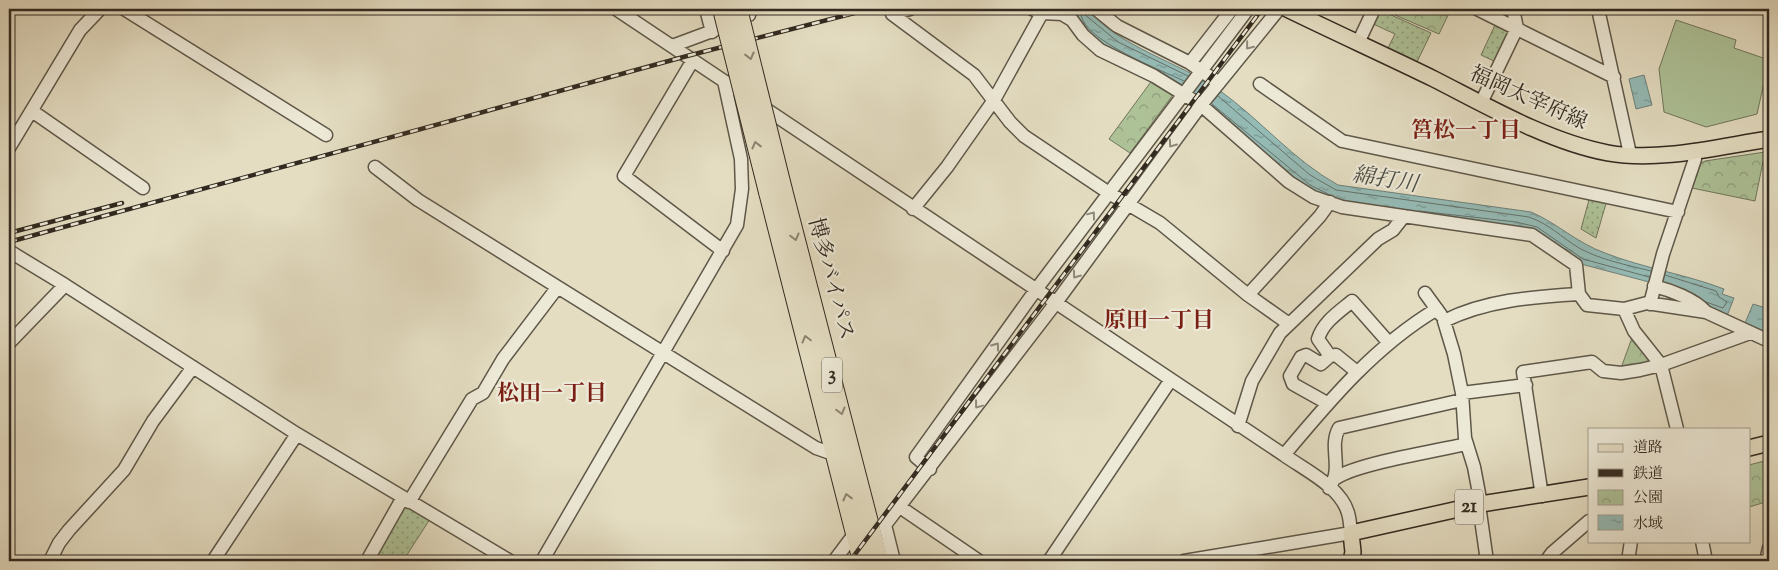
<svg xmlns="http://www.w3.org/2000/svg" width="1778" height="570" viewBox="0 0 1778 570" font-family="'Sorts Mill Goudy','Noto Serif JP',serif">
  <defs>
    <pattern id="grass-dots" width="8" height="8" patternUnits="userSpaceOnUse" patternTransform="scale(1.25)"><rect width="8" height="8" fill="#aec298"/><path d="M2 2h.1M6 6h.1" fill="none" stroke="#8e9e7c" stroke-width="1.8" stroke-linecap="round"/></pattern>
    <pattern id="park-crowns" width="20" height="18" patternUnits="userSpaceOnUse" patternTransform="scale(1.25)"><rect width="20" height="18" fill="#aec298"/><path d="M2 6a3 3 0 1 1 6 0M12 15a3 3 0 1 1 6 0" fill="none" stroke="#8e9e7c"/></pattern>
    <pattern id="water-ripples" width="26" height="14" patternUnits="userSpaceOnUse" patternTransform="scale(1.25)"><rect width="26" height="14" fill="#95bbb6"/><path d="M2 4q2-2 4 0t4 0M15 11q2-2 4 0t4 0" fill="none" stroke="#7a9894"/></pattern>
  </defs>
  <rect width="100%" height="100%" fill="#e4ddc2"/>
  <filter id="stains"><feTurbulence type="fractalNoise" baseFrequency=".004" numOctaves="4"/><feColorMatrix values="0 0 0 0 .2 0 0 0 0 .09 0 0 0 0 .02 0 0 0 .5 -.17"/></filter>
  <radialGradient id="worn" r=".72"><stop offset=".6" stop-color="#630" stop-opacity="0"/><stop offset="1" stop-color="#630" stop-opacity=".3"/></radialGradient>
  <path fill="url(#grass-dots)" stroke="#70765c" d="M1378,9L1431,33L1416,64L1387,50L1395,34L1371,23Z
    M1496,23L1512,30L1496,62L1481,55Z
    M1590,196L1607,200L1596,238L1581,229Z
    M403,505L430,519L403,561H371Z"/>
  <path fill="url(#park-crowns)" stroke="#70765c" d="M1381,9H1451L1439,34Z
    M1153,79L1175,92L1130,153L1109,139Z
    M1765,152L1755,201L1692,188L1701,163L1705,161Z
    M1633,335L1652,363L1621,368Z
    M1768,460L1769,501L1749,507V465Z"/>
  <path fill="#aec298" stroke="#70765c" d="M1676,20L1736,40L1734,48L1769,60L1757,114L1706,127L1664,112L1659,69Z"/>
  <path fill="url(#water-ripples)" stroke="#6d817a" d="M1071,9H1087C1121,48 1177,61 1219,90C1261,120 1293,160 1338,185L1531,212C1557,223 1577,243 1605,253C1643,268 1685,274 1724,289L1722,294L1734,298L1727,316L1664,286L1581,264L1536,232L1342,205L1308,190L1184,86L1115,54L1078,24Z
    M1644,75L1652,105L1636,109L1629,79Z
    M1753,304L1769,309V337L1745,323Z"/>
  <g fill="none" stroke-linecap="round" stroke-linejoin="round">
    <path stroke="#64726b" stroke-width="1" d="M1184,81C1161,70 1085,41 1081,15L1084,14L1118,42L1188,76
      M1218,96L1310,175L1336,190L1529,217C1551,225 1561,237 1579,248C1601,260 1627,265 1651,271
      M1212,104L1310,185L1330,195
      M1419,211L1516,222L1537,227L1583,259L1649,277
      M1665,275L1716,291L1719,297L1727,302L1723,308L1706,302"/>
    <g stroke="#5e5748" stroke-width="15">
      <path id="minor" d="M124,9L326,135
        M616,9L1284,455C1305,470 1341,487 1348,513C1350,519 1350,526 1351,533L1184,561
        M706,9L712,32
        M1032,9L1042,13L1062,14L1072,20L1083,35L1100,50L1154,76L1201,105L1289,182L1313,197L1342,207L1532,235L1576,265L1579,294L1587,305L1624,309L1647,303L1706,312
        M1096,9L1117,26L1190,63L1219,83
        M1477,9L1614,77
        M1598,9L1630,154
        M892,14L974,75L1010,122L1024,136L1109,193L1160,223L1248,295L1289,324
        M892,14L910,9
        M749,15L750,9
        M1358,43L1374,9
        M672,46L715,30
        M693,60L624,176L723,251
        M1190,63L1232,9
        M1260,84L1342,141L1678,212
        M1481,103L1517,28L1513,9
        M32,111L143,188
        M9,148L80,30L100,9
        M375,167L418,200L816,448L836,455
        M913,209L947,167L994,100L1042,13
        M9,251L65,285L297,434L510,561
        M1654,286C1670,290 1695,299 1706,312L1769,341
        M1425,293L1441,315
        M1248,295L1320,216L1330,202
        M1650,304L1663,254L1695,159V150
        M1624,309L1634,331L1661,365L1677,429
        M9,343L65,285
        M1357,372L1336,355L1330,356L1318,339C1323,322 1339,312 1352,301L1389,343
        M1462,393L1526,385
        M1327,403L1293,384L1290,376L1301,357L1306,355L1321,364L1330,356
        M1238,426L1252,381L1280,333L1378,239L1393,230L1404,216
        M1284,455C1330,400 1375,346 1437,309
        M930,469L916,457L1035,291L1248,9
        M1336,478C1356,464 1439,450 1467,444
        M1329,488C1344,468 1328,448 1339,428L1462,400
        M1542,496L1523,372L1592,362L1603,371L1621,373L1640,370L1661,365L1750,333
        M409,502L472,399L483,393L503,359L557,288
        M1481,504L1474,467L1465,438L1462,393L1454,354L1444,321C1486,300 1532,297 1579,294
        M1479,505L1487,561
        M900,507L979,561
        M1702,541L1706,561
        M50,561L59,543L69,530L124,470L153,421L193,367
        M213,561L297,434
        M367,561L402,499
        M542,561L737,225L742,189L741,159L724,81
        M834,561L855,533
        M894,561L885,525L1055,304L1201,105L1279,9
        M1049,561L1170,381
        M1546,561L1552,553L1589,521
        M1628,561L1631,541
        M1766,561L1769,548"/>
    </g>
    <g stroke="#322a20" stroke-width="18">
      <path id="major" d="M1287,9C1336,33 1385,55 1434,79C1487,106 1549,142 1608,153C1660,162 1717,147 1769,139
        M1749,448L1769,443
        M1351,561L1353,552L1351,533L1481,504L1589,487"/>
    </g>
    <g stroke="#322a20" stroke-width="20">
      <path id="highway" d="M783,190L879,561
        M768,192L862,561"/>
    </g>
    <use href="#minor" stroke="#ede9d7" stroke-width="12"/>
    <use href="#major" stroke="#e4ddc2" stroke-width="15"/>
    <use href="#highway" stroke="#e4ddc2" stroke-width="18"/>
    <g stroke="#322a20" stroke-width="4.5">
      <path id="rail" d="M9,233L122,203
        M9,242L687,56L870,9
        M850,561L1262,9"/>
    </g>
    <use href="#rail" stroke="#ede9d7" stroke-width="2.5" stroke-dasharray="8" stroke-linecap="butt"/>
    <g stroke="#322a20" stroke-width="20" stroke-linecap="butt">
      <path id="highway-bridge" d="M722,9L768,192
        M738,9L783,190"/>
    </g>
    <use href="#highway-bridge" stroke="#e4ddc2" stroke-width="18"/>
  </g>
  <defs><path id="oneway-chevron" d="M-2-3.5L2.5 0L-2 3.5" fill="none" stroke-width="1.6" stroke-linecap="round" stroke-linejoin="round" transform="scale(1.25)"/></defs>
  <g stroke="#908a7c">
    <use href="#oneway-chevron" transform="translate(1249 46) rotate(129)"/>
    <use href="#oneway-chevron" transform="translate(1172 144) rotate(126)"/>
    <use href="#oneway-chevron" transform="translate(1092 215) rotate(-53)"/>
    <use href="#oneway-chevron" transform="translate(1076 275) rotate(126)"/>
    <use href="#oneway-chevron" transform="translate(996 346) rotate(-54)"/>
    <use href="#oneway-chevron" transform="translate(978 405) rotate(127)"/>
  </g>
  <g stroke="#8b8471">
    <use href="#oneway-chevron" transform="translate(750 56) rotate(76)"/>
    <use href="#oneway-chevron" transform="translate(756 145) rotate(-104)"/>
    <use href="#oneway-chevron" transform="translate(795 237) rotate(75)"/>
    <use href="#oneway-chevron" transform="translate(806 339) rotate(-105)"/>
    <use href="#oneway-chevron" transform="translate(841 411) rotate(75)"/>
    <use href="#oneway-chevron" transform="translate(847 497) rotate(-104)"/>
  </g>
  <g text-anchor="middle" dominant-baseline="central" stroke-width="4.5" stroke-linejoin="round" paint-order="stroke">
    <g fill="#ede9d7" stroke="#6a6357" stroke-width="1">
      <rect x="822" y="357.5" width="20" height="35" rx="4"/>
      <rect x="1455" y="489.5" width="28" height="35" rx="4"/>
    </g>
    <g font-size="20" font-weight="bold" fill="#322a20">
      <text x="832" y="375">3</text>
      <text x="1469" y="507">21</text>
    </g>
    <g font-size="21" fill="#322a20" stroke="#ede9d7">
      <text transform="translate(1528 99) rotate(24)">福岡太宰府線</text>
      <text transform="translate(830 279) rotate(75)">博多バイパス</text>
    </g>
    <g font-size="22" font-weight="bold" fill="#7a1f14" stroke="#ede9d7">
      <text x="1466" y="132">筥松一丁目</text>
      <text x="1159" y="322">原田一丁目</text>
      <text x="552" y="395">松田一丁目</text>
    </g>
    <g font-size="22" font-style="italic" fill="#4b4e46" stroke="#ede9d7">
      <text transform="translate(1385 181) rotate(9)">綿打川</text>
    </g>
  </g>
  <rect width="1778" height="570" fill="none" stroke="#e4ddc2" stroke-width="30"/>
  <rect x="10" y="10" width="1758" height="550" fill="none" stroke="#322a20" stroke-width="2.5"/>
  <rect x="15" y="15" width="1748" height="540" fill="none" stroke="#322a20"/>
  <rect x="1588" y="428" width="162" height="115" fill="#ede9d7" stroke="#a29d8e"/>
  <rect x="1598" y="444" width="25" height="8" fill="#e4ddc2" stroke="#a29d8e"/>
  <text x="1633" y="452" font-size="15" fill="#322a20">道路</text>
  <rect x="1598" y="469" width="25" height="8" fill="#322a20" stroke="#a29d8e"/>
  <text x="1633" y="478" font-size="15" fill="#322a20">鉄道</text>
  <rect x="1598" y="490" width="25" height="15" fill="url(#park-crowns)" stroke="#a29d8e"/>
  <text x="1633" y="502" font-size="15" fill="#322a20">公園</text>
  <rect x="1598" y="515" width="25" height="15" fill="url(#water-ripples)" stroke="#a29d8e"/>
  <text x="1633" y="528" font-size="15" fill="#322a20">水域</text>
  <rect width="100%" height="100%" filter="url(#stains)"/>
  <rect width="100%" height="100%" fill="url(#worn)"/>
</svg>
